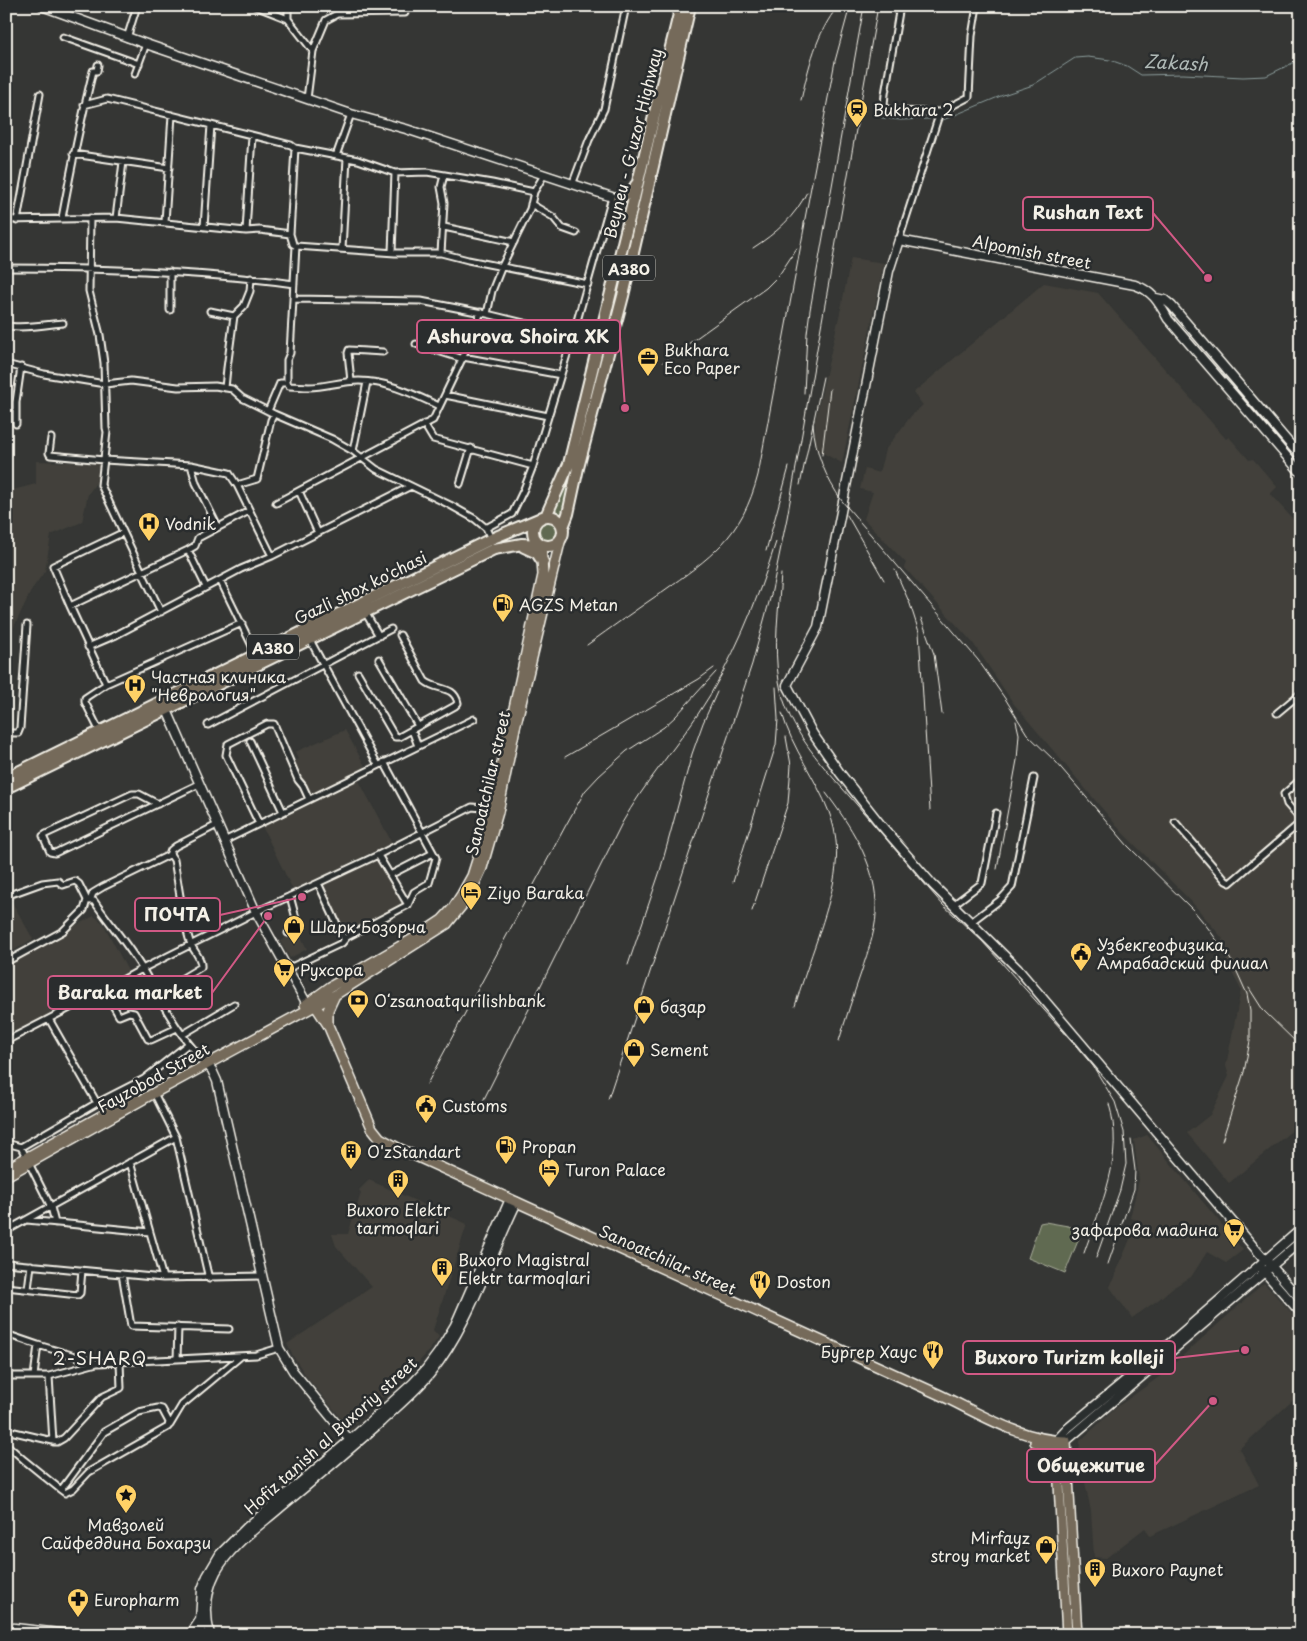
<svg xmlns="http://www.w3.org/2000/svg" width="1307" height="1641" viewBox="0 0 1307 1641" font-family="'Playpen Sans',sans-serif">
  <rect width="100%" height="100%" fill="#353634"/>
  <filter id="ink" filterUnits="userSpaceOnUse"><feTurbulence type="fractalNoise" baseFrequency=".02" numOctaves="2"/><feDisplacementMap in="SourceGraphic" scale="10" xChannelSelector="R" yChannelSelector="G"/><feConvolveMatrix kernelMatrix="1 2 1 2 8 2 1 2 1" color-interpolation-filters="sRGB"/></filter>
  <g filter="url(#ink)">
    <path fill="#42413b" d="M851,258L884,263L842,463L819,451L815,439V421L842,304Z
      M1044,283L1098,293L1226,439L1229,437L1249,460L1253,459L1277,487L1270,494L1301,528V1123L1229,1183L1187,1133L1210,1115L1229,1076L1226,1066L1241,990L1218,945L1223,939L1191,901L1122,832L1014,704L973,643L904,567L906,563L864,519L873,492L860,489L865,469L879,473L885,450L911,416L923,405L913,393Z
      M36,461L100,463L98,480L88,494L82,522L51,535L45,571L32,589L8,639H6V506L9,491L36,484Z
      M345,730L366,768L310,795L300,779L293,762L299,759L295,752Z
      M358,779L392,843L293,890L262,826Z
      M379,858L406,904L345,933L322,884L375,859Z
      M9,897L33,939L6,955V898Z
      M94,916L103,923L129,973L6,1036V961Z
      M298,931L307,949L290,958L280,941Z
      M1147,1135L1243,1250L1226,1263L1207,1252L1191,1277L1172,1288L1158,1300L1132,1318L1110,1287L1138,1220L1130,1218L1139,1180L1134,1140Z
      M369,1180L467,1224L433,1330L439,1337L428,1352L397,1385L384,1397L379,1398L363,1411L351,1430L309,1380L293,1356L287,1344L372,1287L336,1246L332,1234H348L361,1193L359,1190Z
      M1264,1283L1301,1323V1393L1238,1450L1240,1449L1259,1485L1150,1536L1145,1528L1106,1558L1094,1557L1091,1511L1079,1454L1080,1441L1117,1407L1159,1377Z"/>
    <path fill="#616b51" stroke="#aaae9c" d="M645,168L647,169L562,518L552,512L570,473Z
      M539 531a10 10 0 1 1 20 0a10 10 0 1 1-20 0Z
      M1045,1222L1068,1226L1082,1231L1065,1273L1028,1258L1040,1223Z"/>
    <g fill="none" stroke-linecap="round" stroke-linejoin="round">
      <path stroke="#8d9e9d" stroke-width="1" d="M882,118L900,120L930,119
        M943,120L1003,95L1033,85L1075,58L1088,57L1110,60L1127,66L1141,75L1183,74L1243,77L1266,76L1301,59"/>
      <path stroke="#48666b" stroke-width="4.5" d="M6,1634L9,1635"/>
      <g stroke="#f4f1e8" stroke-width="9">
        <path id="street" d="M255,6L288,19L313,51
          M288,6V19
          M900,6L885,94L884,105L889,111L940,112
          M337,14L405,13
          M63,37L139,64
          M127,38L137,6
          M135,74L146,44
          M307,99L313,51L326,20L337,14L343,6
          M84,105L107,99L291,145L295,148L358,160L395,173L427,172L492,183L534,192
          M73,154L169,168
          M336,156L351,114
          M572,185L589,140L604,109L626,6
          M531,204L553,217L562,228L576,233
          M62,218C71,169 81,120 93,71H97L98,65
          M90,218L89,291L100,335L104,363L106,428L107,432L101,485L161,612
          M116,218L123,162
          M6,220L116,218L246,231L260,230L290,234
          M17,221L40,94
          M165,222L172,115
          M204,227L211,125
          M444,227L514,242
          M246,231L252,136
          M899,240L940,112L969,97L972,36L977,6
          M296,246L395,253H441L468,260L588,284
          M342,249L347,158
          M392,252L395,173
          M441,253L444,203L441,187L444,175
          M6,268C102,268 198,271 294,284
          M170,272V310
          M294,299L421,301L487,314L573,335L612,197
          M210,311L234,316
          M487,314L492,291L502,266L530,209L534,192L544,175
          M6,325C17,330 50,324 63,323
          M416,344L463,359
          M463,357L561,375
          M6,364L44,374L105,384L131,381L178,387L215,386L232,389L242,398L274,414L332,439L353,451L376,469L450,505L475,519L486,528L491,539
          M351,381L348,353L349,350L383,352
          M287,383L289,386C296,386 302,387 309,387C325,387 342,381 359,381C388,381 413,394 439,406
          M225,388L227,368L234,316L244,306L250,291L251,278
          M445,395L548,416
          M268,411L280,383H287V360L290,353L296,246L293,244L290,234L295,148
          M16,424V402L21,367
          M424,424L433,439L533,466
          M51,438L49,453L50,455L104,460L191,465L229,473L237,485
          M353,451L367,382
          M191,465L196,483L218,527
          M460,484L471,448
          M299,491L318,533
          M276,503L433,420L463,357L481,312
          M486,528L512,514L524,489L533,466L573,335
          M188,550L206,587
          M272,556L237,485L257,479L271,420L274,414
          M220,580L256,654
          M70,606L188,550L195,546L198,538L249,511
          M365,612L379,636
          M310,640L378,765
          M88,647L116,635L241,569L272,556L411,486
          M379,659L418,726
          M358,673L395,737H399L455,706L458,703C454,685 437,691 425,681L400,635
          M106,684L70,606L53,566L122,533
          M1277,713L1301,693
          M208,725L391,629
          M98,728L85,702V698L106,684L242,623
          M412,730L418,746
          M6,733H18L20,728L27,625
          M250,741L283,812
          M1301,779L1284,794L1287,804L1301,820
          M158,804L139,794H132L46,834L43,836L50,852L55,853L199,784
          M1175,822L1226,881L1230,883L1301,822
          M259,824L226,755L228,744L267,724H274L298,780L303,786L309,799
          M224,841L474,719
          M378,855L408,905
          M390,875L433,853
          M318,883L344,939
          M6,896L42,883L58,881L63,885L75,881L79,884L87,900L94,901C110,924 129,946 143,970C162,1002 177,1033 203,1060
          M90,901L93,893L103,887L169,855L171,850L176,846L217,825
          M953,905L982,883L996,813
          M971,922L1000,900L1012,887L1034,778
          M288,933L297,922L290,896
          M6,962L63,931L84,910L87,900
          M287,969L342,943L347,937L408,905L414,892L429,883L436,858L384,762
          M104,990L119,1016L129,1012L134,1013L148,1039L151,1040L177,1028
          M156,994L201,967C202,958 193,951 190,942C182,916 179,887 174,860L170,854
          M49,1019L97,1103
          M182,1035L234,1004
          M6,1041L99,993L142,969L256,912L378,855L472,807L492,809
          M154,1093L176,1137L209,1279
          M6,1143L21,1147L97,1103L144,1079L188,1044
          M21,1147L51,1207L55,1223
          M130,1162L163,1278
          M27,1220L150,1232
          M6,1231L176,1137
          M6,1263L163,1278L262,1276
          M122,1274L131,1326L229,1329
          M6,1287L78,1295L80,1293L82,1270
          M28,1289L31,1265
          M6,1334L38,1345L98,1363L256,1355L279,1348
          M177,1359L178,1327
          M6,1376H49L97,1363
          M34,1376L38,1345
          M49,1376L53,1442
          M170,1425L182,1405L241,1356
          M6,1430L57,1442L64,1438L102,1397L121,1388L120,1362
          M6,1444L24,1460L61,1490L65,1493L73,1489L89,1472L168,1427L169,1422L162,1409L158,1408L139,1412L104,1432L61,1490"/>
      </g>
      <g stroke="#f4f1e8" stroke-width="11">
        <path id="secondary" d="M42,6L146,44L351,114L406,129L618,199
          M1156,298L1165,300L1172,306L1301,457
          M167,710L256,912L307,1004
          M203,1060L212,1070L217,1081L279,1348L293,1371L353,1444
          M1265,1260L1018,969L933,885L881,825L840,773L813,734L787,685L818,627L889,271L899,240L1135,285C1153,291 1159,303 1168,319L1301,473
          M1268,1262L1301,1300
          M1262,1269L1301,1313
          M1056,1441L1068,1428L1163,1349L1301,1229
          M1066,1441L1301,1241
          M6,1627L77,1635
          M190,1635L200,1620
          M201,1635L200,1620L202,1589L207,1576L220,1554L247,1527L350,1440L413,1383L426,1369L438,1353L455,1325L510,1199
          M210,1635C205,1614 206,1591 216,1572C230,1546 258,1527 280,1508C314,1480 348,1451 381,1422C398,1406 415,1392 430,1374C470,1324 489,1259 517,1202"/>
      </g>
      <g stroke="#f4f1e8" stroke-width="12">
        <path id="primary" d="M307,1004L315,1005L328,1025L372,1128L380,1138L398,1148L938,1394C979,1413 1020,1440 1066,1441L1077,1635
          M305,1005L330,987L418,936L442,920L453,908L462,894L472,876L478,857L492,809L543,575L541,545
          M328,1025V1010L335,995
          M6,1169L135,1097
          M6,1176L154,1093L335,995L447,924L468,898L482,868L498,812L515,728L561,538
          M1035,1442L1057,1450L1066,1449
          M1057,1446L1067,1635"/>
      </g>
      <g stroke="#f4f1e8" stroke-width="14">
        <path id="highway" d="M618,199L632,192L636,185
          M546,516L569,464L681,6
          M533 531a15 15 0 1 1 30 0a15 15 0 1 1-30 0Z
          M563,527L568,514L578,468L623,296L690,6
          M524,547L537,553L543,562
          M6,778L491,539L541,518
          M6,788L494,549L522,544L541,545"/>
      </g>
      <use href="#street" stroke="#2a2d2e" stroke-width="5"/>
      <use href="#secondary" stroke="#2a2d2e" stroke-width="8"/>
      <use href="#primary" stroke="#746a5a" stroke-width="9"/>
      <use href="#highway" stroke="#746a5a" stroke-width="10"/>
      <path stroke="#f4f1e8" stroke-width="1" d="M801,100C809,66 816,34 838,6
        M803,229L835,61L850,6
        M753,248C776,233 795,217 807,192
        M663,362L766,288L779,275L797,248
        M804,393L807,333L810,310L864,6
        M813,424C815,453 826,478 842,501L978,660L1006,700L1027,734L1056,762L1128,846L1194,911L1208,928L1233,963L1247,994L1250,1010V1041L1244,1072L1222,1141
        M822,455L830,389
        M800,485L823,377
        M847,515L884,580
        M766,551L789,467
        M895,570L910,604L919,632L930,810
        M781,574C779,609 773,647 779,681C787,731 825,768 857,805C881,833 905,861 929,889L943,905L982,941L1071,1040L1093,1066L1115,1102L1124,1132L1126,1164L1120,1190L1096,1258
        M921,618L934,654L942,714
        M587,645C612,627 637,609 662,592C711,557 742,537 758,475L805,223
        M782,713C792,749 816,778 829,812C846,855 831,896 818,937C810,960 802,983 795,1006
        M565,757L699,679L714,668
        M826,793C850,825 874,861 876,902C878,927 868,950 861,973C853,996 846,1018 839,1041
        M997,869L1017,760L1019,734L1016,721
        M733,882L776,745L778,719L776,687
        M752,911L788,803L791,765L786,737
        M628,965L660,871L692,754L703,723L717,692
        M1249,988L1263,1010L1301,1047
        M427,1084L566,825L585,791L599,776L627,751L664,727L676,716L716,672
        M608,1099L752,664L771,595L787,518L878,6
        M480,1107L622,823C644,784 673,751 698,714C732,663 758,600 776,542
        M1084,1253C1101,1204 1125,1157 1109,1104
        M1108,1264L1134,1189L1135,1170L1131,1140"/>
    </g>
  </g>
  <defs>
    <g id="station-pin" transform="scale(1.125)"><path d="M0 17L-7.5 6A9.5 9.5 0 1 1 7.5 6Z" fill="#ffd166" stroke="#2a2d2e"/><path d="M-3-6H3Q5-6 5-4V2Q5 4 3 4L4.5 6H3L1.5 4h-3L-3 6H-4.5L-3 4Q-5 4-5 2V-4Q-5-6-3-6ZM-3.5-4v3h7v-3ZM-3.5 1v1.5H-2V1ZM2 1v1.5H3.5V1Z" fill="#111"/></g>
    <g id="office-pin" transform="scale(1.125)"><path d="M0 17L-7.5 6A9.5 9.5 0 1 1 7.5 6Z" fill="#ffd166" stroke="#2a2d2e"/><path d="M-6-3h4V-5.5h4V-3h4V5H-6ZM-1-4.5V-3h2v-1.5ZM-6 0V1H6V0Z" fill="#111"/></g>
    <g id="hospital-pin" transform="scale(1.125)"><path d="M0 17L-7.5 6A9.5 9.5 0 1 1 7.5 6Z" fill="#ffd166" stroke="#2a2d2e"/><path d="M-5-5h3v3.5h4V-5h3V5h-3V1.5h-4V5h-3Z" fill="#111"/></g>
    <g id="fuel-pin" transform="scale(1.125)"><path d="M0 17L-7.5 6A9.5 9.5 0 1 1 7.5 6Z" fill="#ffd166" stroke="#2a2d2e"/><path d="M-5.5-6h7V0h2V4h1.3V-2.5L3-4.5l.8-.8L6-3V5H2.5V1h-1V6h-7ZM-4.2-4.7v3.2H.2V-4.7Z" fill="#111"/></g>
    <g id="hotel-pin" transform="scale(1.125)"><path d="M0 17L-7.5 6A9.5 9.5 0 1 1 7.5 6Z" fill="#ffd166" stroke="#2a2d2e"/><path d="M-6-4.5h1.5V1H6V5H4.5V3h-9V5H-6ZM-4 0a1.8 1.8 0 1 1 3.6 0ZM.5 0V-2.5h3Q6-2.5 6 0Z" fill="#111"/></g>
    <g id="shop-pin" transform="scale(1.125)"><path d="M0 17L-7.5 6A9.5 9.5 0 1 1 7.5 6Z" fill="#ffd166" stroke="#2a2d2e"/><path d="M-5-2.5h2.3a2.7 3.5 0 0 1 5.4 0H5L5.5 6h-11ZM-1.5-2.5h3a1.5 2.3 0 0 0-3 0Z" fill="#111"/></g>
    <g id="civic-pin" transform="scale(1.125)"><path d="M0 17L-7.5 6A9.5 9.5 0 1 1 7.5 6Z" fill="#ffd166" stroke="#2a2d2e"/><path d="M-.6-6.5H3V-4.5H.6V-3L4-1V1h2V6H-6V1h2V-1L-.6-3ZM-1.2 2.5V6h2.4V2.5Z" fill="#111"/></g>
    <g id="supermarket-pin" transform="scale(1.125)"><path d="M0 17L-7.5 6A9.5 9.5 0 1 1 7.5 6Z" fill="#ffd166" stroke="#2a2d2e"/><path d="M-6-5.5h2.5l.6 2H6L4.5 2H-2.5L-4.4-4H-6ZM-1.5 3.2a1.3 1.3 0 1 0 .1 0ZM3 3.2a1.3 1.3 0 1 0 .1 0Z" fill="#111"/></g>
    <g id="bank-pin" transform="scale(1.125)"><path d="M0 17L-7.5 6A9.5 9.5 0 1 1 7.5 6Z" fill="#ffd166" stroke="#2a2d2e"/><path d="M-6-4H6V4H-6ZM0-2.3a2.3 2.3 0 1 0 0 4.6a2.3 2.3 0 1 0 0-4.6Z" fill="#111"/></g>
    <g id="building-pin" transform="scale(1.125)"><path d="M0 17L-7.5 6A9.5 9.5 0 1 1 7.5 6Z" fill="#ffd166" stroke="#2a2d2e"/><path d="M-4-6H4V6H1V3H-1V6H-4ZM-2.5-4.3h1.7v1.8h-1.7ZM.8-4.3h1.7v1.8H.8ZM-2.5-1h1.7V.8h-1.7ZM.8-1h1.7V.8H.8Z" fill="#111"/></g>
    <g id="restaurant-pin" transform="scale(1.125)"><path d="M0 17L-7.5 6A9.5 9.5 0 1 1 7.5 6Z" fill="#ffd166" stroke="#2a2d2e"/><path d="M-5-6h1v4h1v-4h1v4h1v-4h1v5L-1.5 .5V6h-2V.5L-5-1ZM5-6V6H3V1.5H1.5Q1.5-4 5-6Z" fill="#111"/></g>
    <g id="sight-pin" transform="scale(1.125)"><path d="M0 17L-7.5 6A9.5 9.5 0 1 1 7.5 6Z" fill="#ffd166" stroke="#2a2d2e"/><path d="M0-6L1.8-2.2L6-1.7L2.9 1.2L3.7 5.4L0 3.3L-3.7 5.4L-2.9 1.2L-6-1.7L-1.8-2.2Z" fill="#111"/></g>
    <g id="pharmacy-pin" transform="scale(1.125)"><path d="M0 17L-7.5 6A9.5 9.5 0 1 1 7.5 6Z" fill="#ffd166" stroke="#2a2d2e"/><path d="M-2-6h4v4h4v4h-4v4h-4v-4h-4v-4h4Z" fill="#111"/></g>
  </defs>
  <g fill-rule="evenodd">
    <use href="#station-pin" x="857" y="109"/>
    <use href="#office-pin" x="648" y="358"/>
    <use href="#hospital-pin" x="149" y="523"/>
    <use href="#fuel-pin" x="503" y="604"/>
    <use href="#hospital-pin" x="135" y="685"/>
    <use href="#hotel-pin" x="471" y="892"/>
    <use href="#shop-pin" x="294" y="926"/>
    <use href="#civic-pin" x="1081" y="953"/>
    <use href="#supermarket-pin" x="284" y="969"/>
    <use href="#bank-pin" x="358" y="1000"/>
    <use href="#shop-pin" x="644" y="1006"/>
    <use href="#shop-pin" x="634" y="1049"/>
    <use href="#civic-pin" x="426" y="1105"/>
    <use href="#fuel-pin" x="506" y="1146"/>
    <use href="#building-pin" x="351" y="1151"/>
    <use href="#hotel-pin" x="549" y="1169"/>
    <use href="#building-pin" x="398" y="1180"/>
    <use href="#supermarket-pin" x="1234" y="1229"/>
    <use href="#building-pin" x="442" y="1268"/>
    <use href="#restaurant-pin" x="760" y="1281"/>
    <use href="#restaurant-pin" x="933" y="1351"/>
    <use href="#sight-pin" x="126" y="1495"/>
    <use href="#shop-pin" x="1046" y="1546"/>
    <use href="#building-pin" x="1095" y="1569"/>
    <use href="#pharmacy-pin" x="78" y="1599"/>
  </g>
  <g text-anchor="middle" dominant-baseline="central" stroke-width="5" stroke-linejoin="round" paint-order="stroke">
    <g fill="#2a2d2e" stroke="#b7b6b0" stroke-width="1">
      <rect x="603" y="255.5" width="52" height="25" rx="4"/>
      <rect x="247" y="634.5" width="52" height="25" rx="4"/>
    </g>
    <g font-size="15" font-weight="bold" fill="#f4f1e8">
      <text x="629" y="268">A380</text>
      <text x="273" y="647">A380</text>
    </g>
    <g font-size="16" fill="#f4f1e8" stroke="#2a2d2e" text-anchor="start">
      <text x="873" y="109">Bukhara 2</text>
      <text x="664" y="349">Bukhara<tspan x="664" dy="18">Eco Paper</tspan></text>
      <text x="165" y="523">Vodnik</text>
      <text x="519" y="604">AGZS Metan</text>
      <text x="151" y="676">Частная клиника<tspan x="151" dy="18">"Неврология"</tspan></text>
      <text x="487" y="892">Ziyo Baraka</text>
      <text x="310" y="926">Шарк Бозорча</text>
      <text x="1097" y="944">Узбекгеофизика,<tspan x="1097" dy="18">Амрабадский филиал</tspan></text>
      <text x="300" y="969">Рухсора</text>
      <text x="374" y="1000">Oʻzsanoatqurilishbank</text>
      <text x="660" y="1006">базар</text>
      <text x="650" y="1049">Sement</text>
      <text x="442" y="1105">Customs</text>
      <text x="522" y="1146">Propan</text>
      <text x="367" y="1151">O'zStandart</text>
      <text x="565" y="1169">Turon Palace</text>
      <text x="398" y="1209" text-anchor="middle">Buxoro Elektr<tspan x="398" dy="18">tarmoqlari</tspan></text>
      <text x="1218" y="1229" text-anchor="end">зафарова мадина</text>
      <text x="458" y="1259">Buxoro Magistral<tspan x="458" dy="18">Elektr tarmoqlari</tspan></text>
      <text x="776" y="1281">Doston</text>
      <text x="917" y="1351" text-anchor="end">Бургер Хаус</text>
      <text x="126" y="1524" text-anchor="middle">Мавзолей<tspan x="126" dy="18">Сайфеддина Бохарзи</tspan></text>
      <text x="1030" y="1537" text-anchor="end">Mirfayz<tspan x="1030" dy="18">stroy market</tspan></text>
      <text x="1111" y="1569">Buxoro Paynet</text>
      <text x="94" y="1599">Europharm</text>
    </g>
    <g font-size="16" fill="#f4f1e8" stroke="#2a2d2e">
      <text transform="translate(632 143) rotate(-76)">Beyneu - G'uzor Highway</text>
      <text transform="translate(1032 251) rotate(11)">Alpomish street</text>
      <text transform="translate(360 587) rotate(-26)">Gazli shox ko'chasi</text>
      <text transform="translate(487 783) rotate(-77)">Sanoatchilar street</text>
      <text transform="translate(153 1077) rotate(-29)">Fayzobod Street</text>
      <text transform="translate(668 1259) rotate(24)">Sanoatchilar street</text>
      <text transform="translate(330 1435) rotate(-42)">Hofiz tanish al Buxoriy street</text>
    </g>
    <g font-size="18" font-style="italic" fill="#afb9b6" stroke="#2a2d2e">
      <text transform="translate(1176 62) rotate(3)">Zakash</text>
    </g>
    <g font-size="18" letter-spacing="1" fill="#f4f1e8" stroke="#2a2d2e">
      <text x="100" y="1357">2-SHARQ</text>
    </g>
  </g>
  <path fill="none" stroke="#d15985" stroke-width="2" d="M1208 278L1153 213M625 408L620 337M302 897L220 915M268 916L212 993M1245 1350L1175 1358M1213 1401L1155 1465"/>
  <g fill="#d15985" stroke="#2a2d2e" stroke-width="2">
    <circle cx="1208" cy="278" r="5"/>
    <circle cx="625" cy="408" r="5"/>
    <circle cx="302" cy="897" r="5"/>
    <circle cx="268" cy="916" r="5"/>
    <circle cx="1245" cy="1350" r="5"/>
    <circle cx="1213" cy="1401" r="5"/>
  </g>
  <g fill="#2a2d2e" stroke="#d15985" stroke-width="2">
    <rect x="1023" y="197" width="130" height="33" rx="5"/>
    <rect x="417" y="320" width="203" height="33" rx="5"/>
    <rect x="135" y="898" width="85" height="33" rx="5"/>
    <rect x="48" y="976" width="164" height="33" rx="5"/>
    <rect x="963" y="1341" width="212" height="33" rx="5"/>
    <rect x="1027" y="1449" width="128" height="33" rx="5"/>
  </g>
  <g font-size="18" text-anchor="middle" font-weight="bold" fill="#f4f1e8">
    <text x="1088" y="219">Rushan Text</text>
    <text x="518" y="343">Ashurova Shoira XK</text>
    <text x="177" y="921">ПОЧТА</text>
    <text x="130" y="999">Baraka market</text>
    <text x="1069" y="1364">Buxoro Turizm kolleji</text>
    <text x="1091" y="1472">Общежитие</text>
  </g>
  <rect width="1307" height="1641" fill="none" stroke="#2a2d2e" stroke-width="25"/>
  <rect x="12" y="12" width="1282" height="1616" fill="none" stroke="#f4f1e8" stroke-width="2" filter="url(#ink)"/>
</svg>
